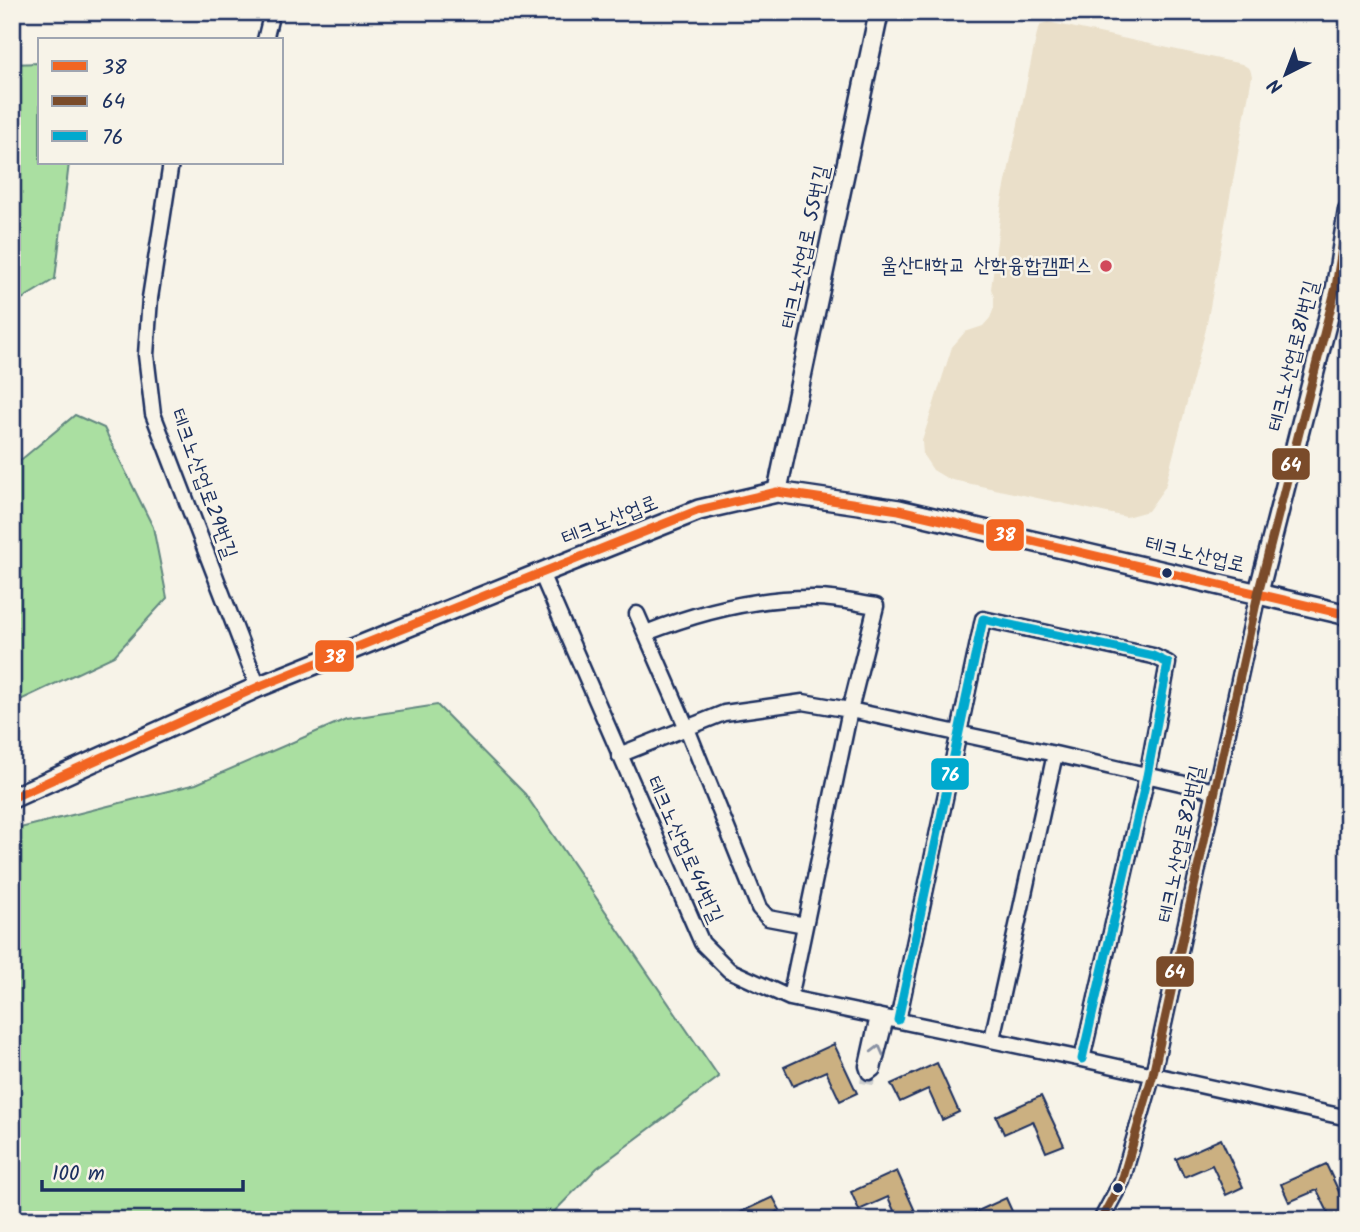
<svg xmlns="http://www.w3.org/2000/svg" width="1360" height="1232" viewBox="0 0 1360 1232" font-family="Kalam,'Poor Story',sans-serif">
  <rect width="100%" height="100%" fill="#f7f3e8"/>
  <filter id="ink" filterUnits="userSpaceOnUse"><feTurbulence type="fractalNoise" baseFrequency=".0143" numOctaves="2"/><feDisplacementMap in="SourceGraphic" scale="14" xChannelSelector="R" yChannelSelector="G"/><feConvolveMatrix kernelMatrix="1 2 1 2 8 2 1 2 1" color-interpolation-filters="sRGB"/></filter>
  <g filter="url(#ink)">
    <path fill="#eadfc9" d="M1048,22L1242,64L1250,69L1252,76L1206,329L1165,487L1148,511L1126,517L948,479L933,470L923,455L922,441L952,347L965,332L983,326L990,318L994,308V297L991,289L1002,201L1037,33L1041,24Z"/>
    <path fill="#aadfa1" stroke="#628780" stroke-width="2" d="M40,63V163H69L55,279L12,305V64Z
      M75,415L104,428L153,527L167,598L114,656L12,704V464L22,459Z
      M437,705L525,794L719,1077L597,1168L546,1220H12V830L196,784L346,719Z"/>
    <path fill="#cbb081" stroke="#1b2f5e" stroke-width="2" d="M834,1044L857,1093L840,1101L826,1071L793,1086L784,1067Z
      M937,1063L959,1112L942,1120L928,1089L900,1102L891,1084Z
      M1041,1096L1064,1145L1046,1152L1033,1121L1004,1134L996,1116Z
      M1221,1139L1243,1187L1226,1195L1212,1165L1184,1177L1176,1159Z
      M1326,1164L1348,1211V1213L1332,1220L1317,1190L1289,1202L1281,1184Z
      M897,1171L919,1220H898L888,1197L859,1210L851,1192Z
      M773,1197L780,1210L760,1220H724Z
      M1006,1198L1016,1220H958Z"/>
    <g fill="none" stroke-linecap="round" stroke-linejoin="round">
      <path stroke="#cbcccc" stroke-width="14" stroke-dasharray="14 7" stroke-linecap="butt" d="M867,1084L869,1072"/>
      <g stroke="#1b2f5e" stroke-width="19">
        <path id="minor" d="M265,40L272,12
          M171,163L150,298L146,355L153,414L258,687
          M541,573L702,943L729,970L790,998L1082,1059L1348,1118
          M637,614L686,726L759,908L768,918L805,925
          M646,633C699,612 757,597 816,598C835,598 856,603 876,606L850,710L790,998
          M619,755L724,713L803,702L850,710L1055,754L1215,791
          M878,1016L867,1066L869,1072L873,1069L886,1018
          M898,1020L983,619L1153,656L1168,663L1147,776L1082,1059
          M992,1039L1055,754
          M1101,1220L1122,1181L1153,1074L1258,594"/>
      </g>
      <g stroke="#1b2f5e" stroke-width="23">
        <path id="tertiary" d="M777,492L879,12
          M1258,594L1336,287L1348,210"/>
      </g>
      <g stroke="#1b2f5e" stroke-width="24">
        <path id="secondary" d="M12,798L258,687L541,573L699,510L777,492L899,510L1348,615"/>
      </g>
      <use href="#minor" stroke="#f7f3e8" stroke-width="14"/>
      <use href="#tertiary" stroke="#f7f3e8" stroke-width="18"/>
      <use href="#secondary" stroke="#f7f3e8" stroke-width="19"/>
      <g stroke="#f7f3e8" stroke-width="14">
        <path id="bus-1" d="M12,798L258,687L541,573L699,510L777,492L899,510L1348,615"/>
      </g>
      <g stroke="#f7f3e8" stroke-width="14">
        <path id="bus-2" d="M1101,1220L1122,1181L1153,1074L1258,594L1336,287L1348,210"/>
      </g>
      <g stroke="#f7f3e8" stroke-width="14">
        <path id="bus-3" d="M898,1020L983,619L1153,656L1168,663L1147,776L1082,1059"/>
      </g>
      <use href="#bus-1" stroke="#f26522" stroke-width="9"/>
      <use href="#bus-2" stroke="#7a4b2a" stroke-width="9"/>
      <use href="#bus-3" stroke="#00a9ce" stroke-width="9"/>
    </g>
    <defs><path id="oneway-chevron" d="M-2-3.5L2.5 0L-2 3.5" fill="none" stroke-width="1.6" stroke-linecap="round" stroke-linejoin="round" transform="scale(1.75)"/></defs>
    <use stroke="#8991a3" href="#oneway-chevron" transform="translate(878 1050) rotate(-75)"/>
  </g>
  <circle fill="#d1495b" stroke="#f7f3e8" stroke-width="2.5" cx="1106" cy="266" r="7"/>
  <g fill="#1b2f5e" stroke="#f7f3e8" stroke-width="2.5">
    <circle cx="1167" cy="573" r="6"/>
    <circle cx="1118" cy="1188" r="6"/>
  </g>
  <g text-anchor="middle" dominant-baseline="central" stroke-width="5" stroke-linejoin="round" paint-order="stroke">
    <g font-size="21" fill="#1b2f5e" stroke="#f7f3e8">
      <text transform="translate(806 247) rotate(-78)">테크노산업로 55번길</text>
      <text transform="translate(1294 356) rotate(-76)">테크노산업로81번길</text>
      <text transform="translate(203 484) rotate(70)">테크노산업로29번길</text>
      <text transform="translate(610 521) rotate(-22)">테크노산업로</text>
      <text transform="translate(1195 555) rotate(13)">테크노산업로</text>
      <text transform="translate(1182 844) rotate(-78)">테크노산업로82번길</text>
      <text transform="translate(684 850) rotate(66)">테크노산업로44번길</text>
    </g>
    <g font-size="21" fill="#1b2f5e" stroke="#f7f3e8" text-anchor="end">
      <text x="1092" y="266">울산대학교 산학융합캠퍼스</text>
    </g>
  </g>
  <g stroke="#f7f3e8" stroke-width="2.5">
    <rect x="1271" y="447" width="40" height="34" rx="7" fill="#7a4b2a"/>
    <rect x="985" y="518" width="40" height="34" rx="7" fill="#f26522"/>
    <rect x="314" y="639" width="41" height="34" rx="7" fill="#f26522"/>
    <rect x="930" y="757" width="40" height="34" rx="7" fill="#00a9ce"/>
    <rect x="1155" y="955" width="40" height="33" rx="7" fill="#7a4b2a"/>
  </g>
  <g font-size="19" text-anchor="middle" font-weight="bold" fill="#fff">
    <text x="1291" y="471">64</text>
    <text x="1005" y="541">38</text>
    <text x="335" y="663">38</text>
    <text x="950" y="781">76</text>
    <text x="1175" y="978">64</text>
  </g>
  <rect width="1360" height="1232" fill="none" stroke="#f7f3e8" stroke-width="42"/>
  <rect x="21" y="21" width="1318" height="1190" fill="none" stroke="#1b2f5e" stroke-width="2.5" filter="url(#ink)"/>
  <rect x="38" y="38" width="245" height="126" fill="#f7f3e8" stroke="#9fa5b1" stroke-width="2"/>
  <rect x="52" y="61" width="35" height="10" fill="#f26522" stroke="#9fa5b1" stroke-width="2"/>
  <text x="102" y="74" font-size="21" fill="#1b2f5e">38</text>
  <rect x="52" y="96" width="35" height="10" fill="#7a4b2a" stroke="#9fa5b1" stroke-width="2"/>
  <text x="102" y="108" font-size="21" fill="#1b2f5e">64</text>
  <rect x="52" y="131" width="35" height="10" fill="#00a9ce" stroke="#9fa5b1" stroke-width="2"/>
  <text x="102" y="144" font-size="21" fill="#1b2f5e">76</text>
  <g transform="translate(1286 74) rotate(222)" stroke="#f7f3e8" stroke-width="5" paint-order="stroke">
  <path d="M0-5L12 26L0 18L-12 26Z" fill="#1b2f5e"/>
  <text y="-10" font-size="19" font-weight="bold" text-anchor="middle" fill="#1b2f5e">N</text>
  </g>
  <path d="M42 1180v10h201v-10" fill="none" stroke="#1b2f5e" stroke-width="3.5"/>
  <text x="52" y="1180" font-size="21" fill="#1b2f5e" stroke="#f7f3e8" stroke-width="5" paint-order="stroke">100 m</text>
</svg>
